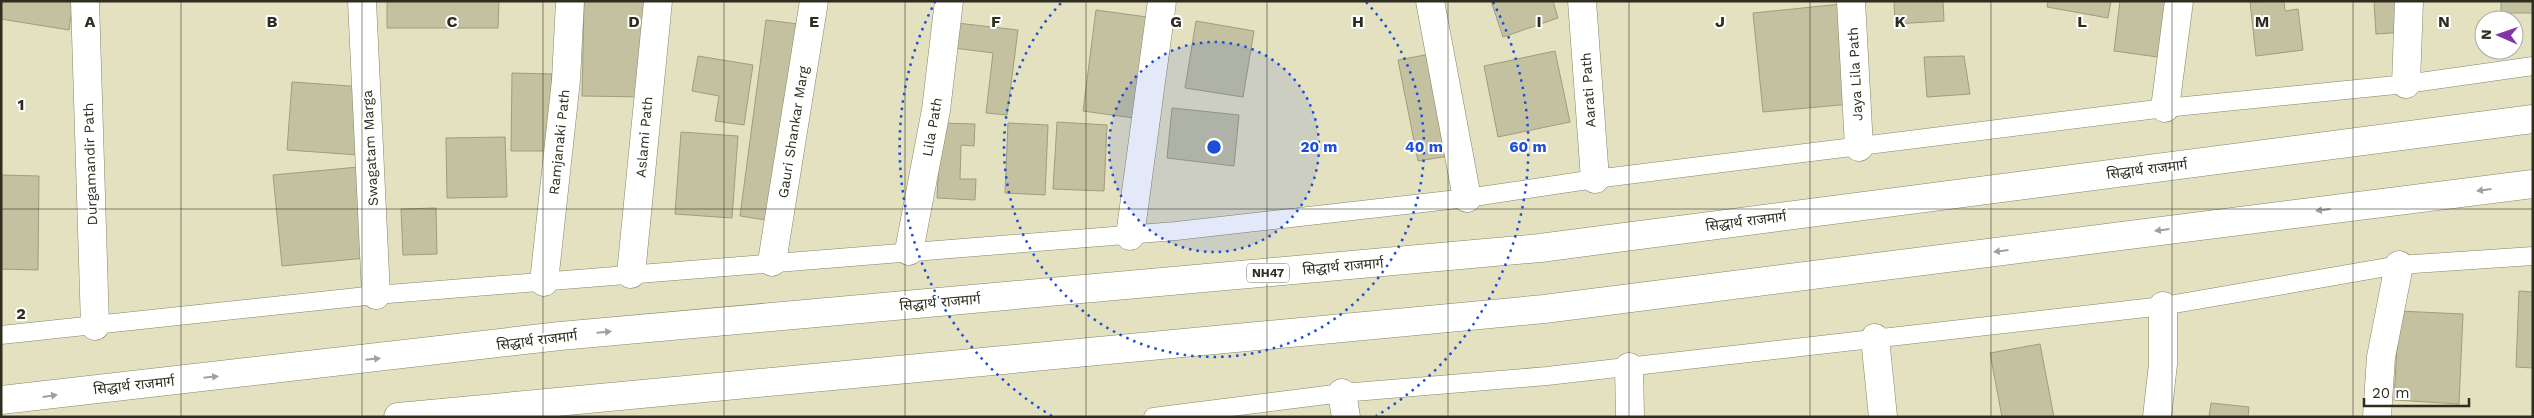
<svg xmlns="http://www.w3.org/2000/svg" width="2534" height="418" viewBox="0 0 2534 418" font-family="'Work Sans','Noto Sans Devanagari',sans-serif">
  <rect width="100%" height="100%" fill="#e3e1bf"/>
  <path fill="#c3c1a0" stroke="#9f9d7c" d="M1,1H73L69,30L1,19Z
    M387,1H499L498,28H387Z
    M584,1H644L642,97L582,96Z
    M1491,1H1553L1558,18L1503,37Z
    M1894,1H1943L1944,21L1895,24Z
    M2048,1H2111L2108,18L2047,7Z
    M2120,1H2172L2165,58L2114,51Z
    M2284,1L2285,11L2298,9L2303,50L2256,56L2250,2Z
    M2374,1H2404L2406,32L2376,34Z
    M2501,1H2533V13H2501Z
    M1842,4L1851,104L1763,112L1753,13Z
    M1096,10L1147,17L1134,118L1083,111Z
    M766,20L798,24L772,221L740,216Z
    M1196,21L1254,31L1243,97L1185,88Z
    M957,23L1018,30L1007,115L986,113L993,53L954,48Z
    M1555,51L1570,122L1498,137L1484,66Z
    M1430,54L1449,156L1418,161L1398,60Z
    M698,56L753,65L744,125L715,121L719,96L692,91Z
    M1964,56L1970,94L1927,97L1924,57Z
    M512,73L552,74L551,151H511Z
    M292,82L364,87L359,155L287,150Z
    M1172,108L1239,115L1234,166L1167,158Z
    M1057,122L1107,125L1104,191L1053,189Z
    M941,123L975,124L974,146L961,145L960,179H976L975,200L937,198Z
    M1008,123L1048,125L1045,195L1005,193Z
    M681,132L738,136L732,218L675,214Z
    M505,137L507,197L447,198L446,138Z
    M358,167L366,258L282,266L273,175Z
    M1,175L39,176L38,270L1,269Z
    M436,208L437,254L403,255L401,209Z
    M2519,291L2533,292V368L2516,367Z
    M2399,311L2463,314L2459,404L2394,400Z
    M2040,344L2054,417H2002L1990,353Z
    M2211,403L2249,407L2248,417H2209Z"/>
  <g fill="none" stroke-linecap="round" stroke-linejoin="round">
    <g stroke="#878465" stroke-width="19">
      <path id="service" d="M1,335L376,295L1176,231L1467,198L1595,179L2165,108L2406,84L2533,66
        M1153,417L1342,393L1547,376L2163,306L2399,265L2533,256"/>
    </g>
    <g stroke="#878465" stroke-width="29">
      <path id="minor" d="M85,1L95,326
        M362,1L376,295
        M1430,1L1467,198
        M1582,1L1595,179
        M1851,1L1859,147
        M2406,84L2409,1
        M2165,108L2179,1
        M1130,236L1162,1
        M909,251L936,110L949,1
        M772,262L814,1
        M631,274L658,1
        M544,282L566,80L570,1
        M1875,338L1883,417
        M1629,367L1630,417
        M1342,393L1346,417
        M2157,417L2163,364V306
        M2377,417L2381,357L2399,265"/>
    </g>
    <g stroke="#878465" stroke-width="29">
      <path id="trunk" d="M1,400L560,336L1540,248L2533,119
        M398,417L1544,309L2533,184"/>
    </g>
    <use href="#service" stroke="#fff" stroke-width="18"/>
    <use href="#minor" stroke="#fff" stroke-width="28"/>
    <use href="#trunk" stroke="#fff" stroke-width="28"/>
  </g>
  <defs><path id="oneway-solid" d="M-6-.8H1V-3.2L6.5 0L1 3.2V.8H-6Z" transform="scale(1.25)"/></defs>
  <g fill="#a1a09b">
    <use href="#oneway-solid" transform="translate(2484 190) rotate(173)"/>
    <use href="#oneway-solid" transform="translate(2323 210) rotate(173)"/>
    <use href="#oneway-solid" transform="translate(2162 230) rotate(173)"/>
    <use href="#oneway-solid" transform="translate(2001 251) rotate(173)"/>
    <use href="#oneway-solid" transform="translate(604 332) rotate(-5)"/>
    <use href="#oneway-solid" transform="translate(373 359) rotate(-6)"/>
    <use href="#oneway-solid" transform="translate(211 377) rotate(-6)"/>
    <use href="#oneway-solid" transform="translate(50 396) rotate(-8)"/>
  </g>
  <path fill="none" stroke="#2e2d20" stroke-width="1" stroke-opacity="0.55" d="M181,1V417M362,1V417M543,1V417M724,1V417M905,1V417M1086,1V417M1267,1V417M1448,1V417M1629,1V417M1810,1V417M1991,1V417M2172,1V417M2353,1V417M1,209H2533"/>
  <circle cx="1214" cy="147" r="105" fill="#1d4ed8" fill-opacity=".12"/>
  <g fill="none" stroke="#1d4ed8" stroke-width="2.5" stroke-dasharray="2.5 5">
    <circle cx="1214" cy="147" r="105"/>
    <path d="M1366 2A210 210 0 1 1 1062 2"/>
    <path d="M1052 416A314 314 0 0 1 935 2M1493 2A314 314 0 0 1 1376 416"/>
  </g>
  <g text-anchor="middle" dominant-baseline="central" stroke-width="4" stroke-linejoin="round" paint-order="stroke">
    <rect fill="#fff" stroke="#6d6c63" stroke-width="1" x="1247" y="263.5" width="42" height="19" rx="4"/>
    <g font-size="12" font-weight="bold" fill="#2e2d20">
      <text x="1268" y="273">NH47</text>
    </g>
    <g font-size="14" fill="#2e2d20" stroke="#fff">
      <text transform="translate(1855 74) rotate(-93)">Jaya Lila Path</text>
      <text transform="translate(1588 90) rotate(-94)">Aarati Path</text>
      <text transform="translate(932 127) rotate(-80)">Lila Path</text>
      <text transform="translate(793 132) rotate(-81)">Gauri Shankar Marg</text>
      <text transform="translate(644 137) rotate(-85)">Aslami Path</text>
      <text transform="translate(559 142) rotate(-84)">Ramjanaki Path</text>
      <text transform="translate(370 148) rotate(-93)">Swagatam Marga</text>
      <text transform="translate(90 164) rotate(-92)">Durgamandir Path</text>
      <text transform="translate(2147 169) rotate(-7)">सिद्धार्थ राजमार्ग</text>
      <text transform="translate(1746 221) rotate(-7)">सिद्धार्थ राजमार्ग</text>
      <text transform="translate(1343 266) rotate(-5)">सिद्धार्थ राजमार्ग</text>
      <text transform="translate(940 302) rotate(-5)">सिद्धार्थ राजमार्ग</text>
      <text transform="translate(537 340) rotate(-7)">सिद्धार्थ राजमार्ग</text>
      <text transform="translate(134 385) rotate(-6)">सिद्धार्थ राजमार्ग</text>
    </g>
  </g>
  <g font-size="16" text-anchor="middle" font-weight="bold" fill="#2e2d20" stroke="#fff" stroke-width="4" stroke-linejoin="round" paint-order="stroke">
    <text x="90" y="27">A</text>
    <text x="272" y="27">B</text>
    <text x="452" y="27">C</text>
    <text x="634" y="27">D</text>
    <text x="814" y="27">E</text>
    <text x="996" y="27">F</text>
    <text x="1176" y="27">G</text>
    <text x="1358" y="27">H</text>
    <text x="1539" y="27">I</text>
    <text x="1720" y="27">J</text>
    <text x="1900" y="27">K</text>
    <text x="2082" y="27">L</text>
    <text x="2262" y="27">M</text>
    <text x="2444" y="27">N</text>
    <text x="21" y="110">1</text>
    <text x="21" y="319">2</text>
  </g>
  <circle cx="1214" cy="147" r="8" fill="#1d4ed8" stroke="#fff" stroke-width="2.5"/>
  <g font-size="15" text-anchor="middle" font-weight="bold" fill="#1d4ed8" stroke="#fff" stroke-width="4" stroke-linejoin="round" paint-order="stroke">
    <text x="1319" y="152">20 m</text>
    <text x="1424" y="152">40 m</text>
    <text x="1528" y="152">60 m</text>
  </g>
  <rect width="2534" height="418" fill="none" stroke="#2e2d20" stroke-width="5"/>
  <g transform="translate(2499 35) rotate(272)"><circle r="24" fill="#ffffff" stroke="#ababa6"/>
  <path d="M0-4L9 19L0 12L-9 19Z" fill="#8334a5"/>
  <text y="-8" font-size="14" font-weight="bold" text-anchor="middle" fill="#2e2d20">N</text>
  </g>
  <path d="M2364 398v8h105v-8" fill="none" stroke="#2e2d20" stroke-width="2.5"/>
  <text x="2372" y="398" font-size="15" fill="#2e2d20" stroke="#ffffff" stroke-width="4" paint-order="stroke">20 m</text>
</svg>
